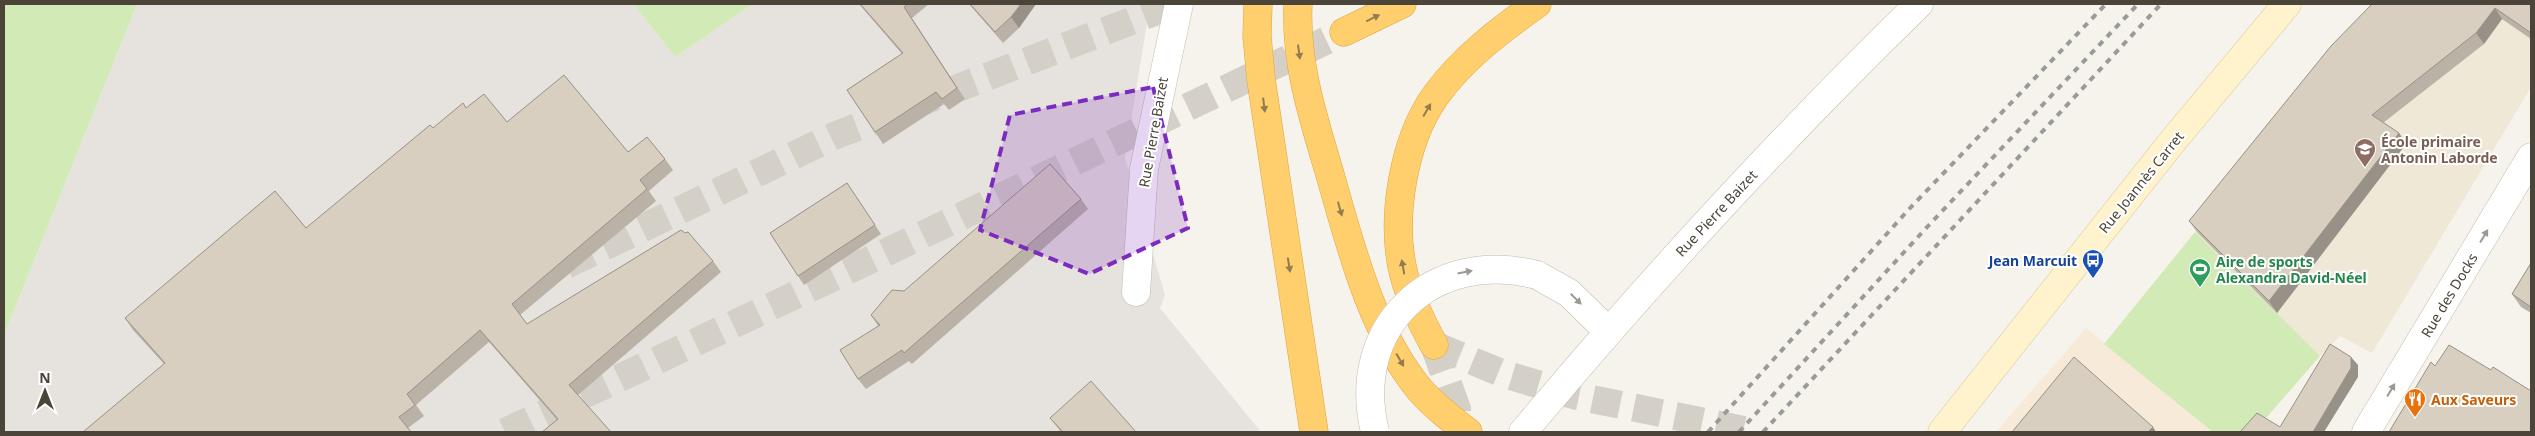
<svg xmlns="http://www.w3.org/2000/svg" width="2535" height="436" viewBox="0 0 2535 436" font-family="'Noto Sans',sans-serif">
  <rect width="100%" height="100%" fill="#f6f3ec"/>
  <path fill="#f7ead8" d="M2086,328L2213,432H1996Z"/>
  <path fill="#e6e2dd" d="M137,4H634L675,57L753,4H1150L1125,158L1165,295L1160,308L1261,432H4V335Z"/>
  <path fill="#efe8d6" d="M2531,4V87L2372,353L2340,336L2320,356L2195,232L2347,47Z"/>
  <path fill="#d2eab5" d="M4,4H137L4,335Z
    M634,4H753L675,57Z
    M2195,232L2320,356L2254,432H2213L2104,344Z"/>
  <g fill="none" stroke-linecap="round" stroke-linejoin="round">
    <path stroke="#d4d0c8" stroke-width="28" stroke-dasharray="28 14" stroke-linecap="butt" d="M566,265L834,136L1175,4
      M1434,345L1504,374L1577,396L1754,432
      M1434,345L1457,409V432
      M505,432L889,251L1344,32"/>
    <g stroke="#c2bbae" stroke-width="29">
      <path id="street" d="M1537,275L1569,293L1608,331
        M1136,292L1144,169L1179,4
        M1523,432C1648,283 1780,139 1919,4
        M2366,432L2531,157"/>
    </g>
    <g stroke="#d6c79b" stroke-width="29">
      <path id="secondary" d="M1942,432L2172,142L2287,4"/>
    </g>
    <g stroke="#e0a43c" stroke-width="29">
      <path id="highway" d="M1258,4L1257,36L1261,79L1314,432
        M1298,4C1295,65 1314,120 1331,178C1351,248 1372,332 1420,390C1434,406 1451,419 1468,432
        M1344,32L1402,4
        M1434,345C1422,323 1410,299 1404,275C1390,220 1403,141 1436,95C1463,58 1500,30 1537,4"/>
    </g>
    <use href="#street" stroke="#fff" stroke-width="28"/>
    <use href="#secondary" stroke="#fff3cd" stroke-width="28"/>
    <use href="#highway" stroke="#ffcf6e" stroke-width="28"/>
    <path stroke="#9a9a9a" stroke-width="4" stroke-dasharray="6 6" stroke-linecap="butt" d="M1708,432L1911,207L2106,4
      M1739,432L1929,225L2138,4
      M1763,432L2161,4"/>
    <g stroke="#c2bbae" stroke-width="29" stroke-linecap="butt">
      <path id="street-bridge" d="M1375,432C1349,326 1433,248 1537,275"/>
    </g>
    <use href="#street-bridge" stroke="#fff" stroke-width="28"/>
  </g>
  <path fill="#bab2a6" d="M859,4H929L912,18L965,99L949,110L944,104L883,144L847,90L902,54Z
    M969,4H1036L1019,28L1003,43Z
    M2372,4H2531V39L2502,19L2484,44L2383,123L2399,133L2406,144L2277,313L2197,232L2189,221Z
    M466,108L507,122L628,152L665,159L673,170L649,191L656,201L520,315L527,324L713,261L721,272L578,395L557,420L489,342L416,405L424,416L408,428L164,364L133,330L125,318L306,228L433,128Z
    M847,183L881,234L804,285L770,233Z
    M1081,199L1088,209L912,364L909,361L866,389L858,379L878,326L871,315L904,291Z
    M2531,263V313L2521,307L2512,294Z
    M1050,418L1136,432H1061Z"/>
  <path fill="#979187" d="M1021,4H1036L1019,28L1011,17Z
    M2495,8L2502,19L2484,44L2476,33Z
    M2399,133L2406,144L2277,313L2269,301Z
    M2351,357L2358,365V377L2324,432H2313Z
    M2153,427L2156,432H2148Z"/>
  <path fill="#d8cfc1" stroke="#979187" d="M860,4H908L904,7L957,88L942,99L936,92L875,132L847,90L903,53Z
    M970,4H1021L1011,17L995,32Z
    M2372,4H2531V33L2495,8L2476,33L2372,115L2399,133L2269,301L2189,221L2331,46Z
    M564,75L628,152L647,137L665,159L640,180L647,189L512,304L527,324L681,230L685,233L688,232L713,261L569,385L611,432H542L558,419L480,330L407,394L415,405L399,417L411,432H83L165,363L125,318L275,191L306,228L430,125L433,128L463,103L466,108L484,94L507,122Z
    M1050,164L1081,199L904,353L902,350L858,379L840,350L880,325L871,315L892,290L904,291Z
    M847,183L875,225L798,276L770,233Z
    M2531,263V307L2512,294Z
    M2330,344L2351,357V368L2313,432H2240L2257,413L2280,427Z
    M2449,345L2491,370L2493,367L2531,391V432H2389L2431,362L2435,366Z
    M2074,357L2153,427L2148,432H2012Z
    M1091,381L1136,432H1063L1050,418Z"/>
  <defs><path id="oneway-solid" d="M-6-.8H1V-3.2L6.5 0L1 3.2V.8H-6Z" transform="scale(1.25)"/></defs>
  <g fill="#937c4e">
    <use href="#oneway-solid" transform="translate(1373 18) rotate(-26)"/>
    <use href="#oneway-solid" transform="translate(1299 52) rotate(82)"/>
    <use href="#oneway-solid" transform="translate(1264 105) rotate(83)"/>
    <use href="#oneway-solid" transform="translate(1427 110) rotate(-60)"/>
    <use href="#oneway-solid" transform="translate(1340 209) rotate(74)"/>
    <use href="#oneway-solid" transform="translate(1289 265) rotate(81)"/>
    <use href="#oneway-solid" transform="translate(1403 267) rotate(-100)"/>
    <use href="#oneway-solid" transform="translate(1400 360) rotate(60)"/>
  </g>
  <g fill="#9c9892">
    <use href="#oneway-solid" transform="translate(2484 236) rotate(-59)"/>
    <use href="#oneway-solid" transform="translate(1465 272) rotate(-11)"/>
    <use href="#oneway-solid" transform="translate(1576 299) rotate(45)"/>
    <use href="#oneway-solid" transform="translate(2391 390) rotate(-59)"/>
  </g>
  <path fill="#7b2cbf" fill-opacity="0.2" stroke="#7b2cbf" stroke-width="4" stroke-dasharray="10 6" stroke-linejoin="round" d="M1153,87L1188,228L1089,274L980,230L1010,115Z"/>
  <defs>
    <g id="school-pin" transform="scale(1.125)"><path d="M0 17L-7.5 6A9.5 9.5 0 1 1 7.5 6Z" fill="#8d6e63" stroke="#fff"/><path d="M0-5L7-2L0 1L-7-2ZM-4 1L0 2.5L4 1V4Q0 6-4 4Z" fill="#fff"/></g>
    <g id="bus-pin" transform="scale(1.125)"><path d="M0 17L-7.5 6A9.5 9.5 0 1 1 7.5 6Z" fill="#1a4fb4" stroke="#fff"/><path d="M-5-6H5V4H4V6H2V4H-2V6H-4V4H-5ZM-3.5-4V0h7V-4ZM-3.5 1.2v1.5H-2V1.2ZM2 1.2v1.5H3.5V1.2Z" fill="#fff"/></g>
    <g id="stadium-pin" transform="scale(1.125)"><path d="M0 17L-7.5 6A9.5 9.5 0 1 1 7.5 6Z" fill="#2e9e5b" stroke="#fff"/><path d="M0-5a6.5 5 0 1 0 0 10a6.5 5 0 1 0 0-10ZM-3.5-1.8h7v3.6h-7Z" fill="#fff"/></g>
    <g id="restaurant-pin" transform="scale(1.125)"><path d="M0 17L-7.5 6A9.5 9.5 0 1 1 7.5 6Z" fill="#e8710a" stroke="#fff"/><path d="M-5-6h1v4h1v-4h1v4h1v-4h1v5L-1.5 .5V6h-2V.5L-5-1ZM5-6V6H3V1.5H1.5Q1.5-4 5-6Z" fill="#fff"/></g>
  </defs>
  <g fill-rule="evenodd">
    <use href="#school-pin" x="2365" y="149"/>
    <use href="#bus-pin" x="2093" y="260"/>
    <use href="#stadium-pin" x="2200" y="269"/>
    <use href="#restaurant-pin" x="2415" y="399"/>
  </g>
  <g text-anchor="middle" dominant-baseline="central" stroke-width="4" stroke-linejoin="round" paint-order="stroke">
    <g font-size="14" fill="#4b4439" stroke="#fff">
      <text transform="translate(1153 132) rotate(-80)">Rue Pierre Baizet</text>
      <text transform="translate(2141 182) rotate(-51)">Rue Joannès Carret</text>
      <text transform="translate(1716 213) rotate(-47)">Rue Pierre Baizet</text>
      <text transform="translate(2449 295) rotate(-59)">Rue des Docks</text>
    </g>
    <g font-size="14" font-weight="bold" fill="#785e54" stroke="#fff" text-anchor="start">
      <text x="2381" y="141">École primaire<tspan x="2381" dy="16">Antonin Laborde</tspan></text>
    </g>
    <g font-size="14" font-weight="bold" fill="#164399" stroke="#fff" text-anchor="end">
      <text x="2077" y="260">Jean Marcuit</text>
    </g>
    <g font-size="14" font-weight="bold" fill="#27864d" stroke="#fff" text-anchor="start">
      <text x="2216" y="261">Aire de sports<tspan x="2216" dy="16">Alexandra David-Néel</tspan></text>
    </g>
    <g font-size="14" font-weight="bold" fill="#c56008" stroke="#fff" text-anchor="start">
      <text x="2431" y="399">Aux Saveurs</text>
    </g>
  </g>
  <rect width="2535" height="436" fill="none" stroke="#4b4439" stroke-width="10"/>
  <g transform="translate(45 391)" stroke="#ffffff" stroke-width="4" paint-order="stroke">
  <path d="M0-4L9 19L0 12L-9 19Z" fill="#4b4439"/>
  <text y="-8" font-size="14" font-weight="bold" text-anchor="middle" fill="#4b4439">N</text>
  </g>
</svg>
